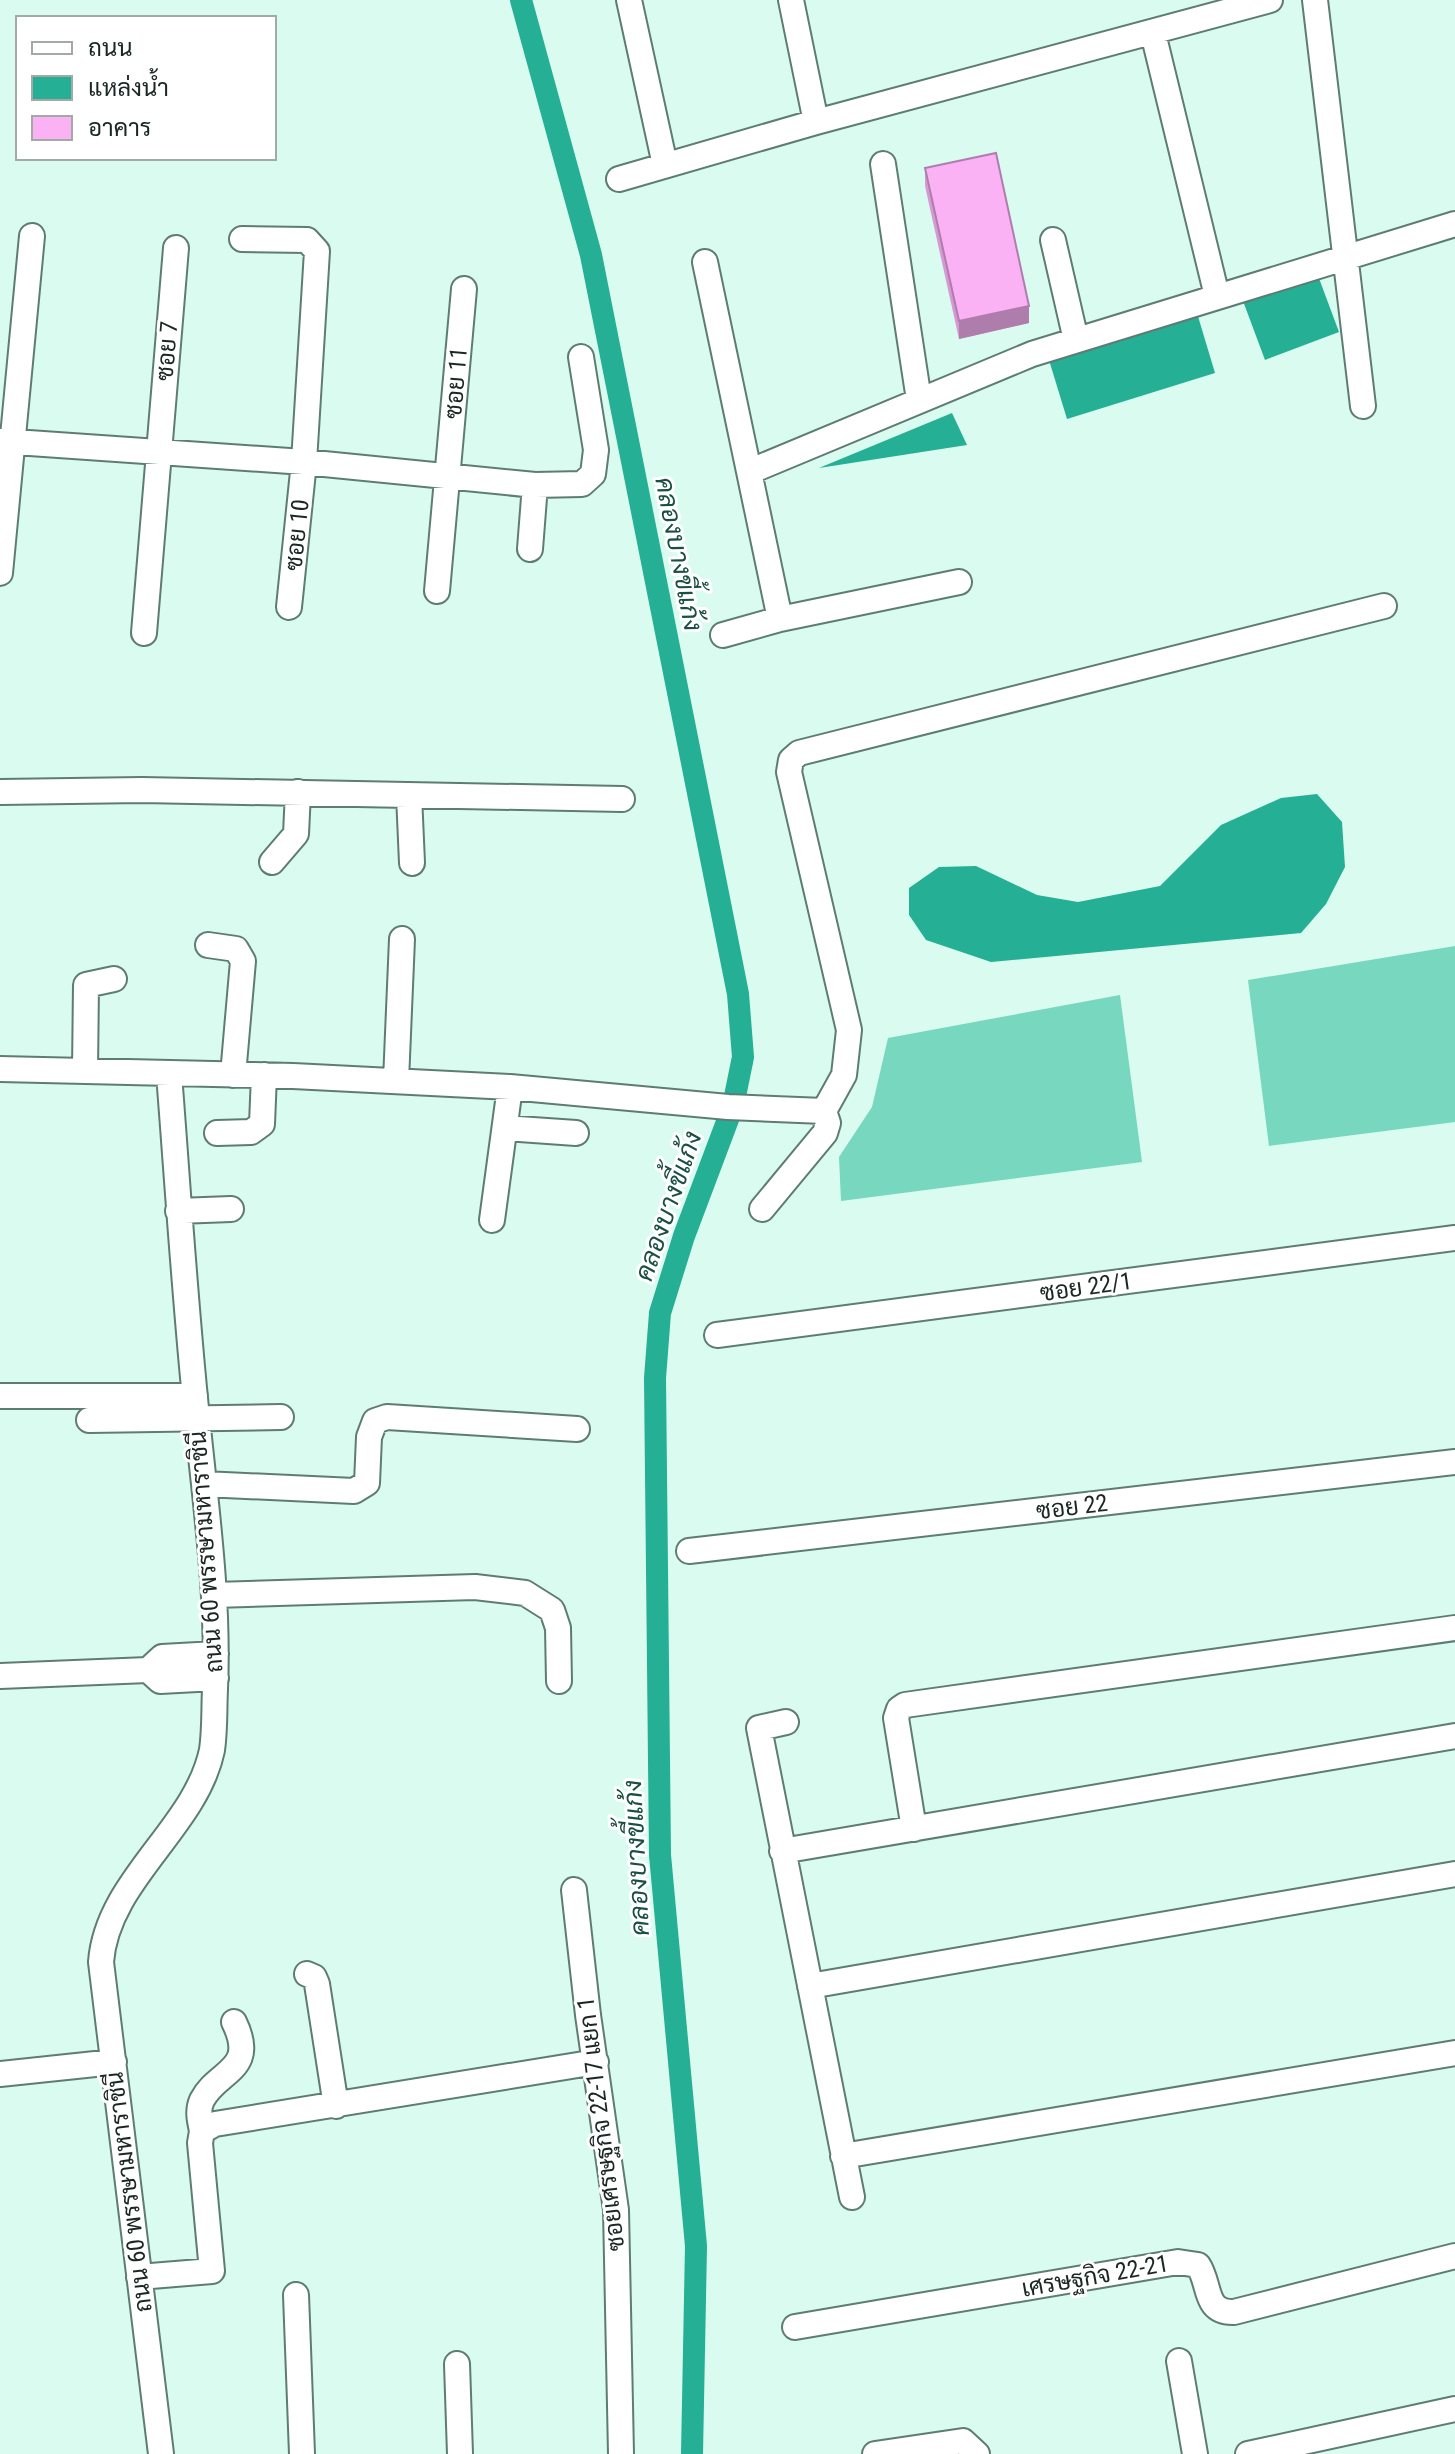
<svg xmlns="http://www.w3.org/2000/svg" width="1455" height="2454" viewBox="0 0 1455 2454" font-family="'Roboto Condensed',Sarabun,sans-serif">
  <rect width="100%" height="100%" fill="#d9fbf0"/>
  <path fill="#77d7bf" d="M1455,946V1122L1269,1146L1248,980Z
    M1120,995L1142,1162L841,1201L839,1157L872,1107L888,1038Z"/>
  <path fill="#25af94" d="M1317,273L1339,332L1265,360L1243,301Z
    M1197,313L1215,373L1067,419L1049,360Z
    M952,413L967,445L819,468Z
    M1317,794L1342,822L1345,867L1326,904L1301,933L991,962L926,940L909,915V888L939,867L976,866L1037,895L1078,902L1160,886L1221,825L1281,798Z"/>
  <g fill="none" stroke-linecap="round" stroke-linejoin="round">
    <path stroke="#25af94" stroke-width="22" d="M521,0L591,255L738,994L743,1057L733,1106L684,1236L660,1313L655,1378L660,1855L696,2246L692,2454"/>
    <g stroke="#5e7c73" stroke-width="28">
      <path id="minor" d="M629,0L665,165
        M791,0L816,122
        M1315,0L1363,406
        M1153,33L1217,296
        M883,164L919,400
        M619,179L816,122L1270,0
        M242,239L307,240L317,251L304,462L289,607
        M1053,240L1076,340
        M705,262L780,619
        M0,441L304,462L535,485L582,484L593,474L596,450L581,357
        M751,471L1032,354L1455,224
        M530,549L535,485
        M0,573L32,236
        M437,591L464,289
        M144,633L176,248
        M723,635L780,619L959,582
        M0,792L142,790L622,799
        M409,795L412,863
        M272,862L296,834L298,792
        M208,945L236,949L243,961L233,1075
        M0,1069L293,1076L510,1087L728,1107L824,1111L828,1123L825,1133L762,1209
        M85,1071L86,985L114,979
        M396,1081L402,939
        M824,1111L844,1075L849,1030L789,772L791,760L799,753L1384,606
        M505,1128L576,1133
        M217,1133L251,1132L262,1124L264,1075
        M178,1211L231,1209
        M492,1220L510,1087
        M717,1335L1455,1238
        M0,1396H195
        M89,1420L281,1417
        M204,1484L354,1491L367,1483L369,1437L375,1421L387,1417L577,1429
        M689,1551L1455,1462
        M214,1595L475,1587L525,1593L552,1610L558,1628L559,1681
        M148,1670L160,1681L216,1678
        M0,1676L148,1670L162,1657L216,1654
        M786,1722L759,1728L852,2197
        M914,1829L896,1718L899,1709L905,1705L1455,1628
        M782,1851L1455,1736
        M574,1890L588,2015L616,2210L621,2454
        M307,1974L314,1977L317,1984L336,2106
        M810,1986L1455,1874
        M0,2074L114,2062
        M202,2131C200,2121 197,2111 202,2100C217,2070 258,2071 234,2022
        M843,2156L1455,2053
        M139,2277L212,2271L200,2143L202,2131L215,2124L596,2062
        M296,2295L302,2454
        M795,2327L1178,2262L1198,2265C1211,2284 1203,2313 1234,2312L1455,2256
        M1179,2361L1195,2454
        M457,2364L460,2454
        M161,2454L101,1962C107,1880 196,1828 212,1750C215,1730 214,1709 215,1689C219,1598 206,1508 197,1418C185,1303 178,1189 169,1074
        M875,2454L963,2441L977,2454
        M1248,2454L1455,2409"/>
    </g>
    <use href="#minor" stroke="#fff" stroke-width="24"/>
  </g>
  <path fill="#d799d3" d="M925,168L1029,323L959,339L925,186Z"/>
  <path fill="#af7dac" d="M1029,306V323L959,339V321Z"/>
  <path fill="#fab2f5" stroke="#af7dac" stroke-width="2" d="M996,153L1029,306L959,321L925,168Z"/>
  <g text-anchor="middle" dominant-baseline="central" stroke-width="6" stroke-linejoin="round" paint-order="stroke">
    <g font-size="24" fill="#1a2724" stroke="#fff">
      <text transform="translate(167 351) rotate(-85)">ซอย 7</text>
      <text transform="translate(456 383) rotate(-85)">ซอย 11</text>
      <text transform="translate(297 535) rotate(-84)">ซอย 10</text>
      <text transform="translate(1086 1287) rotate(-8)">ซอย 22/1</text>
      <text transform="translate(1072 1507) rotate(-7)">ซอย 22</text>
      <text transform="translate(206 1552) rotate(-94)">ถนน 60 พรรษามหาราชินี</text>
      <text transform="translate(601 2124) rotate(-97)">ซอยเศรษฐกิจ 22-17 แยก 1</text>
      <text transform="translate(129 2192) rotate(-97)">ถนน 60 พรรษามหาราชินี</text>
      <text transform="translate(1095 2276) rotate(-10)">เศรษฐกิจ 22-21</text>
    </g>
    <g font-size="26" font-style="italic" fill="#1a4f43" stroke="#fff">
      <text transform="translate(679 554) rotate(79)">คลองบางขี้แก้ง</text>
      <text transform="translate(668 1206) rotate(-71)">คลองบางขี้แก้ง</text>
      <text transform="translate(636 1858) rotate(-93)">คลองบางขี้แก้ง</text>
    </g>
  </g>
  <rect x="16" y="16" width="260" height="144" fill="#ffffff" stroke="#a3a9a7" stroke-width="2"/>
  <rect x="32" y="42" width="40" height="12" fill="#ffffff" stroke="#a3a9a7" stroke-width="2"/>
  <text x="88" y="56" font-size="24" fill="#1a2724">ถนน</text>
  <rect x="32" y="76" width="40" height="24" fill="#25af94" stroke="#a3a9a7" stroke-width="2"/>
  <text x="88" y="96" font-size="24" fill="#1a2724">แหล่งน้ำ</text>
  <rect x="32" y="116" width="40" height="24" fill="#fab2f5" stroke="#a3a9a7" stroke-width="2"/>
  <text x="88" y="136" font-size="24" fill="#1a2724">อาคาร</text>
</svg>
